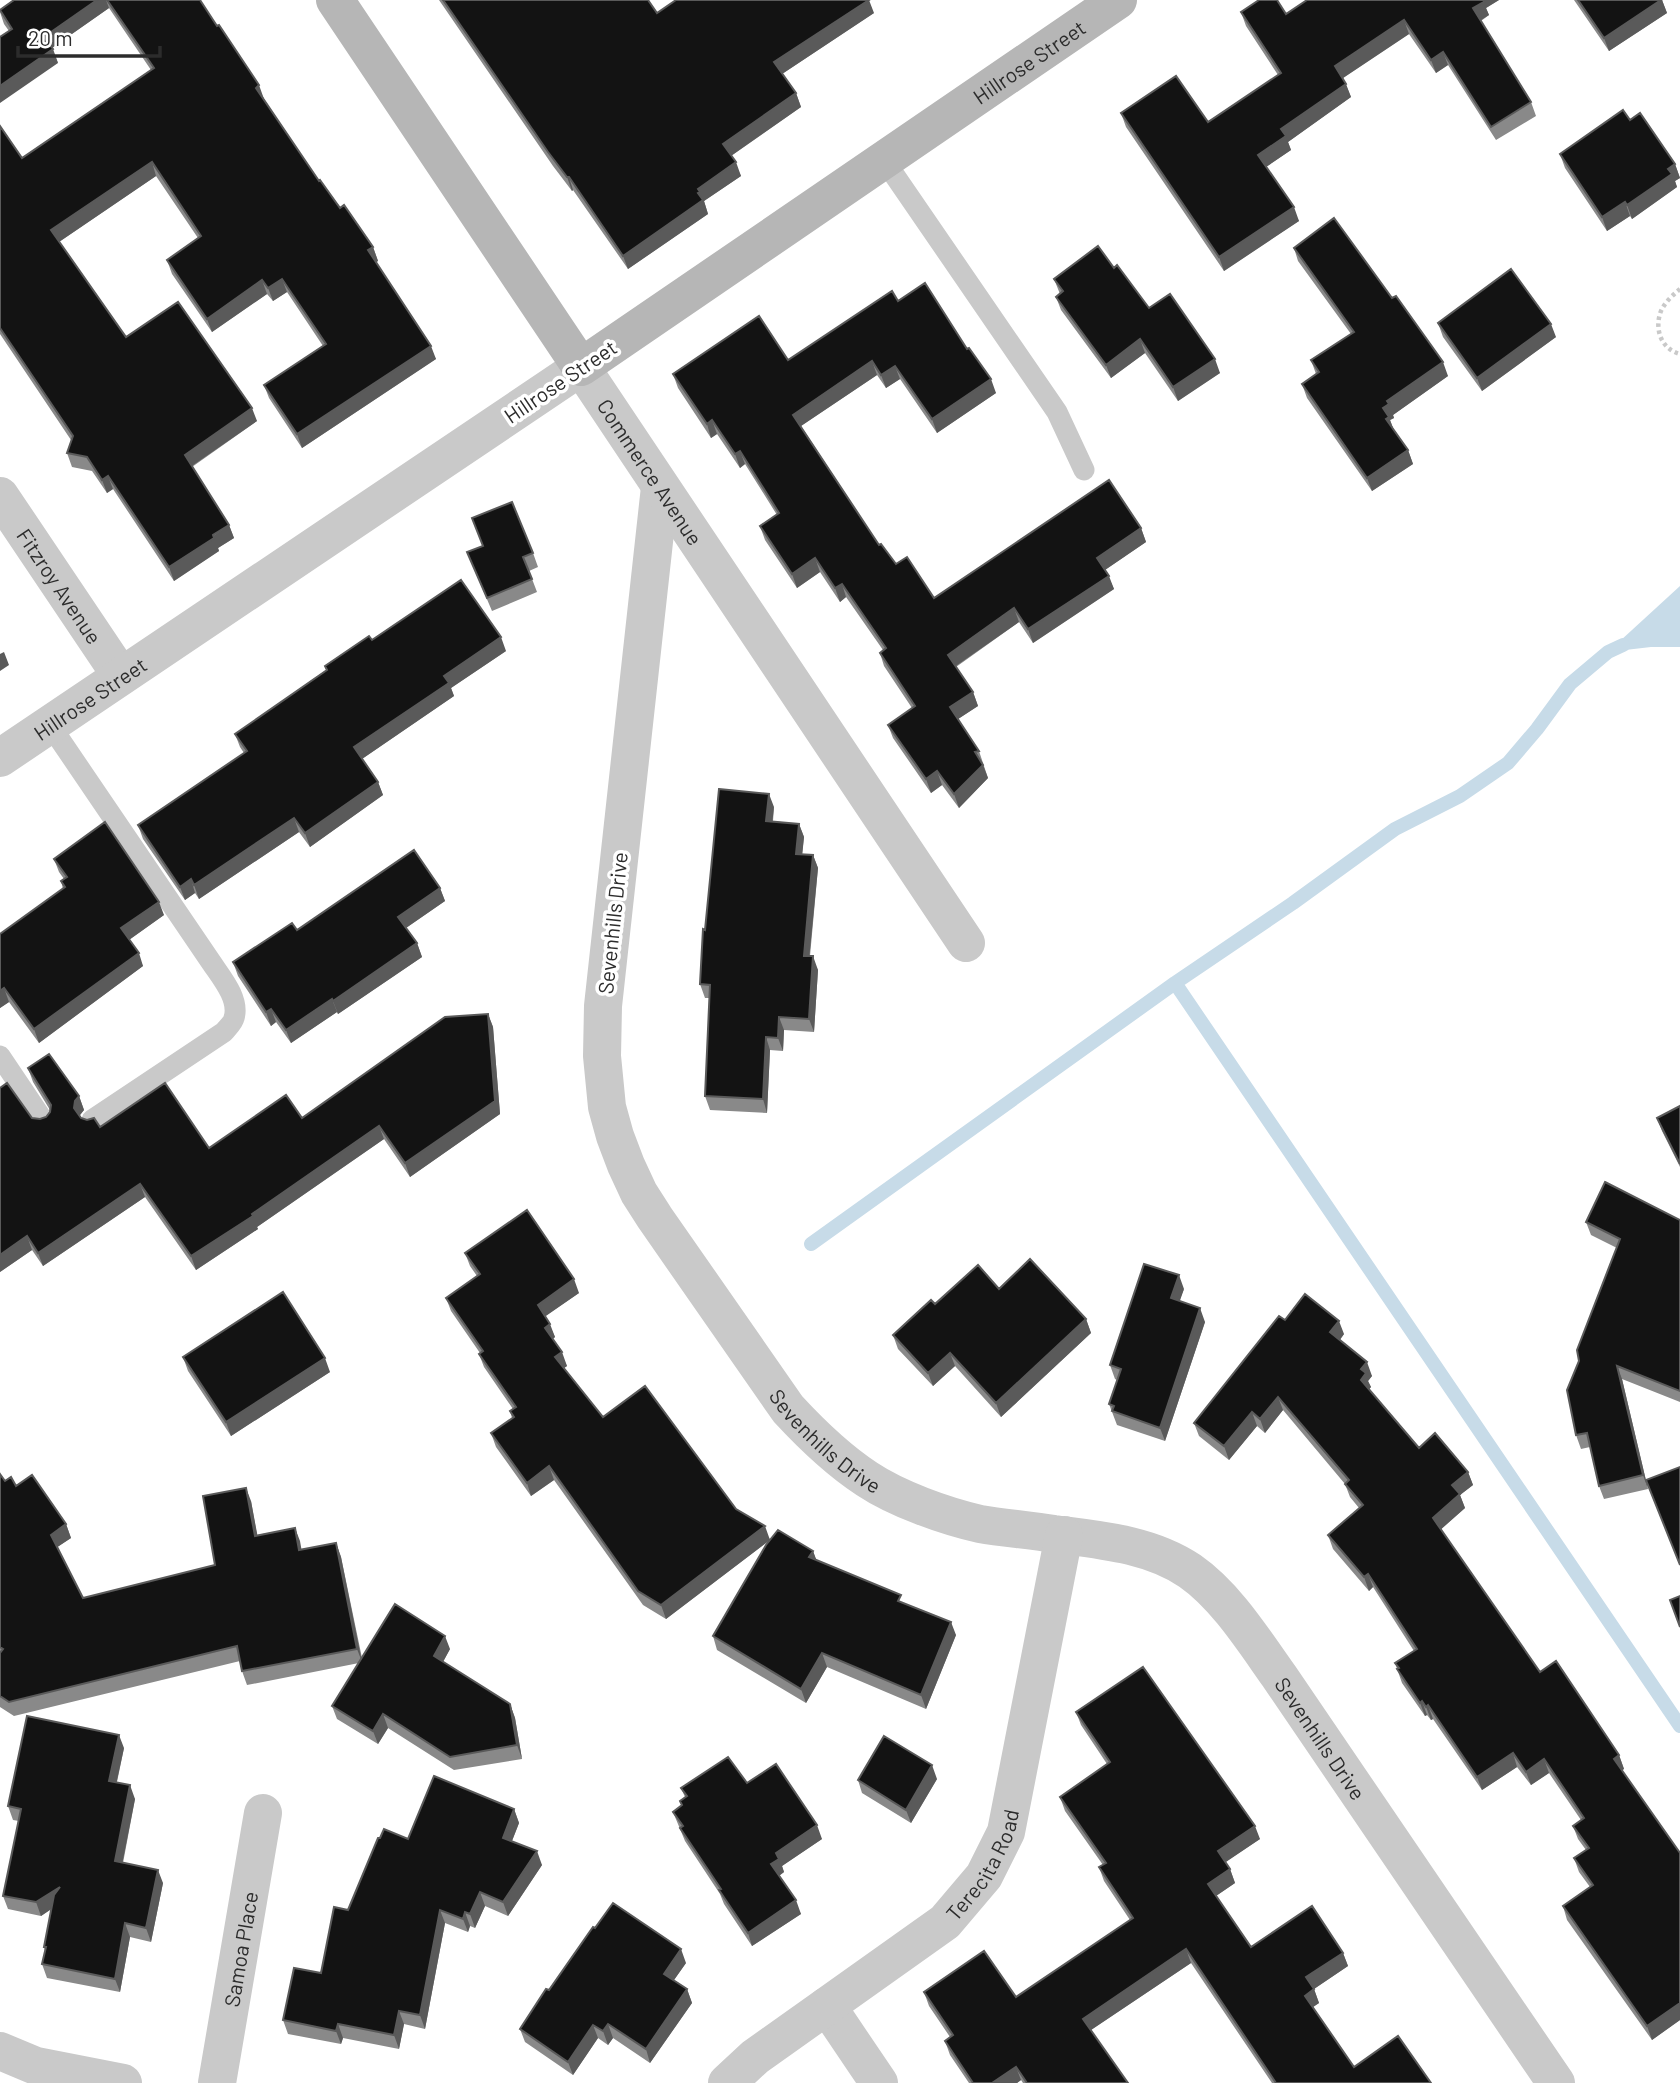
<svg xmlns="http://www.w3.org/2000/svg" width="1680" height="2083" viewBox="0 0 1680 2083" font-family="Barlow,sans-serif">
  <rect width="100%" height="100%" fill="#fff"/>
  <path fill="#c7dbe8" d="M1680,586V647H1651L1608,652Z"/>
  <g fill="none" stroke-linecap="round" stroke-linejoin="round">
    <path stroke="#c7dbe8" stroke-width="14" d="M1175,983L1680,1726
      M811,1244L1175,983L1293,903L1395,829L1460,796L1508,763L1537,729L1570,684L1608,652L1623,645"/>
    <path stroke="#c9c9c9" stroke-width="4.5" stroke-dasharray="3.5 3.5" stroke-linecap="butt" d="M1680,289C1673,295 1665,302 1661,311C1654,329 1661,349 1680,354"/>
    <path stroke="#c9c9c9" stroke-width="21" d="M884,160L1057,412L1084,470
      M50,725L211,962C221,977 240,999 234,1018C233,1023 227,1028 224,1032L92,1120
      M0,1056L43,1120"/>
    <g stroke="#c9c9c9" stroke-width="38">
      <path id="s1" d="M660,487L603,1006L602,1056L607,1107L615,1136L626,1165L639,1193L655,1218L788,1409C812,1435 838,1460 867,1479C897,1499 945,1516 980,1524C1004,1528 1029,1530 1054,1534C1100,1540 1150,1544 1190,1571C1226,1596 1254,1641 1279,1676L1556,2083"/>
      <path id="s2" d="M0,496L121,676"/>
      <path id="s3" d="M0,758L581,367L966,943"/>
      <path d="M827,2006L879,2083"/>
      <path d="M0,2051L36,2066L123,2083"/>
      <path id="s4" d="M217,2083L263,1813"/>
      <path id="s5" d="M727,2083L755,2057L945,1922L984,1876L1006,1832L1064,1535"/>
    </g>
    <path stroke="#b6b6b6" stroke-width="38" id="s6" d="M335,0L581,367L1118,0"/>
  </g>
  <path fill="#898989" d="M14,0H200L264,99L319,181L373,247L378,261L376,262L436,359L302,448L269,398L264,385L323,346L287,292L273,301L267,294L212,332L172,274L167,260L198,238L156,176L59,242L126,337L257,421L192,467L229,525L234,538L218,548L219,551L174,581L113,489L107,493L92,471L72,467L67,453L71,440L0,334V126L22,158L151,70L109,8L52,48L58,63L9,31L4,24L0,12Z
    M439,0H648L657,13H874L782,74L796,93L801,107L731,156L741,176L704,201L708,214L628,269L573,190L572,191L553,166Z
    M1307,0H1499L1486,8L1489,15L1481,21L1531,102L1536,116L1496,140L1448,65L1436,73L1409,34L1343,78L1351,97L1288,142L1291,150L1266,167L1299,221L1224,271L1126,127L1121,113L1208,122L1278,75L1246,26L1241,12L1286,14Z
    M1574,0H1662L1667,13L1609,51Z
    M1630,120L1675,164L1680,178L1675,181L1677,187L1632,219L1630,216L1607,231L1565,168L1560,154Z
    M1294,248L1448,376L1393,415L1394,418L1390,420L1394,430L1408,450L1413,464L1372,491L1307,398L1302,384L1316,374L1311,360L1351,334L1298,261Z
    M1114,268L1149,308L1220,373L1178,401L1145,353L1111,378L1061,310L1056,297L1060,294L1054,279Z
    M898,301L996,393L937,433L900,379L886,388L877,375L801,426L879,545L896,564L934,598L1141,528L1146,542L1105,570L1114,589L1033,643L1019,622L956,667L973,692L978,706L958,719L979,751L988,778L959,808L942,785L931,793L893,738L888,725L912,708L884,666L880,653L883,650L846,597L840,602L820,572L797,588L765,540L760,526L777,515L745,464L740,468L717,434L711,438L678,388L673,374L788,360Z
    M1438,323L1556,337L1482,391L1443,337Z
    M472,518L533,553L538,567L529,571L537,592L492,611L467,552L483,546Z
    M372,640L506,651L451,688L454,696L362,759L378,782L383,795L310,847L299,832L199,899L195,893L185,900L143,839L138,825L244,753L240,747L235,734L326,670L325,666Z
    M774,807L773,821L799,824L804,837L802,854L813,855L818,868L810,956L818,970L814,1032L784,1030L783,1051L770,1050L767,1113L710,1110L705,1096L710,998H705L700,984L705,930Z
    M54,859L164,915L129,940L143,966L39,1043L9,1002L0,1008V934L63,889L61,881L64,879L59,872Z
    M440,888L445,901L406,928L417,943L422,957L338,1014L337,1012L291,1043L276,1022L271,1026L238,976L233,962L297,930Z
    M488,1014L493,1027L500,1114L410,1177L384,1139L257,1227L258,1229L196,1270L145,1197L43,1266L32,1250L0,1272L32,1118L40,1119L46,1117L50,1110L33,1082L28,1068L79,1096L84,1110L80,1115L81,1118L100,1127L209,1148L302,1118Z
    M1680,1106V1167L1662,1131L1657,1118Z
    M1680,1220V1402L1622,1379L1648,1489L1604,1499L1599,1486L1590,1447L1581,1449L1576,1435L1579,1361L1617,1248L1591,1235L1586,1222Z
    M465,1253L579,1293L545,1316L555,1337L553,1339L567,1366L564,1368L603,1417L736,1509L770,1539L813,1551L816,1560L903,1603L956,1635L926,1709L827,1667L806,1703L717,1650L713,1636L770,1540L666,1619L643,1605L554,1480L531,1496L496,1447L491,1433L512,1418L510,1411L513,1409L484,1367L479,1354L480,1353L451,1311L446,1298L477,1276L470,1266Z
    M999,1289L1086,1319L1091,1333L1001,1417L955,1366L933,1386L898,1349L893,1335L935,1304Z
    M1184,1289L1179,1301L1205,1322L1165,1441L1117,1425L1109,1404L1117,1380L1115,1379L1110,1365Z
    M1285,1320L1344,1334L1340,1340L1372,1376L1368,1381L1371,1387L1369,1389L1419,1448L1468,1472L1473,1485L1460,1495L1465,1508L1441,1529L1540,1672L1619,1755L1624,1769L1622,1770L1680,1853V2020L1652,2040L1567,1920L1563,1906L1590,1887L1579,1872L1574,1858L1586,1850L1578,1839L1573,1826L1581,1820L1549,1773L1531,1785L1517,1767L1482,1790L1433,1719L1431,1720L1427,1715L1425,1716L1402,1683L1395,1663L1414,1651L1373,1587L1369,1591L1333,1549L1328,1535L1359,1508L1350,1497L1345,1484L1283,1410L1265,1433L1257,1426L1229,1460L1199,1436L1194,1423Z
    M183,1357L330,1372L231,1436L188,1371Z
    M0,1474L5,1481L16,1486L66,1524L71,1538L57,1547L83,1598L215,1565L251,1501L257,1535L295,1528L301,1550L336,1543L341,1557L362,1658L450,1649L443,1662L510,1704L515,1718L522,1759L454,1770L388,1728L378,1744L337,1719L332,1706L359,1663L247,1685L242,1671L240,1661L14,1716L0,1707Z
    M1076,1712L1260,1839L1225,1862L1230,1869L1235,1883L1216,1896L1251,1947L1343,1953L1348,1966L1314,1989L1319,2003L1313,2007L1354,2067L1431,2083H1272L1191,1963L1091,2030L1128,2083H1023L1021,2080L1017,2083H969L950,2055L945,2041L950,2037L929,2006L924,1992L1016,1997L1130,1920L1104,1881L1099,1867L1103,1865L1065,1811L1060,1797L1107,1764L1081,1725Z
    M124,1748L117,1782L135,1799L123,1863L163,1883L151,1942L130,1937L120,1992L47,1978L42,1964L45,1951L44,1947L51,1909L41,1916L8,1909L3,1896L19,1821L13,1820L8,1806Z
    M937,1779L911,1823L862,1793L858,1780Z
    M747,1783L822,1839L782,1866L784,1872L779,1876L801,1914L752,1946L724,1904L720,1894L685,1841L673,1812L682,1806L680,1801L685,1797L681,1788Z
    M514,1809L519,1823L512,1841L542,1865L508,1916L485,1906L475,1928L470,1926L468,1932L445,1923L425,2029L404,2024L399,2049L343,2038L341,2044L288,2034L283,2020L321,1973L348,1910L408,1839Z
    M686,1963L674,1980L687,1989L692,2003L650,2063L613,2038L608,2045L598,2038L573,2075L525,2042L520,2029L549,1990Z"/>
  <path fill="#5a5a5a" d="M97,0H106L109,8L49,50L44,37Z
    M869,0L874,13L779,76L774,62Z
    M1481,0H1499L1486,8L1489,15L1478,22L1473,8Z
    M1661,0H1662L1667,13L1609,51L1604,38Z
    M1404,20L1409,34L1340,80L1335,66Z
    M53,49L58,63L0,103V86Z
    M1443,52L1448,65L1436,73L1431,60Z
    M1346,84L1351,97L1288,142L1291,150L1263,169L1258,155L1281,129Z
    M259,85L264,99L261,101L256,88Z
    M796,93L801,107L728,158L723,144Z
    M152,162L156,176L56,244L51,230Z
    M736,162L741,176L704,201L708,214L628,269L623,256L698,193V189Z
    M1675,164L1680,178L1675,181L1677,187L1632,219L1627,205Z
    M567,177H569L573,190L572,191Z
    M1625,202L1630,216L1607,231L1602,217Z
    M1294,207L1299,221L1224,271L1219,257Z
    M373,247L378,261L373,264L368,250Z
    M282,279L287,292L273,301L268,288Z
    M262,280L267,294L212,332L207,319Z
    M1551,324L1556,337L1482,391L1477,378Z
    M1140,339L1145,353L1111,378L1106,365Z
    M431,346L436,359L302,448L297,434Z
    M1215,359L1220,373L1178,401L1173,387Z
    M872,361L877,375L798,428L793,415Z
    M1443,362L1448,376L1393,415L1394,418L1390,420L1394,431L1391,433L1383,408L1387,401Z
    M895,366L900,379L886,388L881,375Z
    M991,379L996,393L937,433L932,419Z
    M252,408L257,421L189,468L185,455Z
    M712,420L717,434L711,438L707,424Z
    M1408,450L1413,464L1372,491L1367,478Z
    M740,451L745,464L740,468L735,454Z
    M108,476L113,489L107,493L102,480Z
    M229,525L234,538L218,548L219,551L174,581L169,567Z
    M1141,528L1146,542L1102,572L1097,558Z
    M815,558L820,572L797,588L792,574Z
    M1109,576L1114,589L1033,643L1028,629Z
    M842,584L846,597L840,602L835,588Z
    M1014,608L1019,622L953,668L948,655Z
    M501,637L506,651L451,688L454,696L359,761L354,747L444,676Z
    M4,652L9,665L0,671V654Z
    M973,692L978,706L955,721L950,707Z
    M983,765L988,778L959,808L954,794Z
    M937,771L942,785L931,793L926,779Z
    M378,782L383,795L310,847L305,833Z
    M769,794L774,807L771,834L766,821Z
    M294,818L299,832L199,899L194,885Z
    M799,824L804,837L801,867L796,854Z
    M813,855L818,868L808,970L804,956Z
    M191,879L195,893L185,900L180,887Z
    M440,888L445,901L403,930L398,917Z
    M159,902L164,915L126,942L121,928Z
    M417,943L422,957L338,1014L333,1001Z
    M139,953L143,966L39,1043L34,1029Z
    M813,956L818,970L814,1032L809,1019Z
    M4,988L9,1002L0,1008V991Z
    M332,999L337,1012L291,1043L286,1030Z
    M271,1009L276,1022L271,1026L266,1012Z
    M488,1014L493,1027L500,1114L410,1177L405,1163Z
    M779,1017L784,1030L783,1051L778,1038Z
    M766,1037L770,1050L767,1113L763,1099Z
    M79,1096L84,1110L80,1115L79,1122L74,1108L75,1101Z
    M379,1126L384,1139L257,1227L258,1229L196,1270L191,1256Z
    M140,1184L145,1197L43,1266L38,1253Z
    M27,1236L32,1250L0,1272V1255Z
    M1179,1275L1184,1289L1176,1312L1171,1298Z
    M574,1279L579,1293L543,1318L538,1305Z
    M1200,1308L1205,1322L1165,1441L1160,1428Z
    M1086,1319L1091,1333L1001,1417L996,1403Z
    M1339,1321L1344,1334L1335,1346L1330,1332Z
    M550,1324L555,1337L550,1341L545,1328Z
    M562,1352L567,1366L560,1371L555,1357Z
    M950,1353L955,1366L933,1386L928,1373Z
    M325,1358L330,1372L231,1436L226,1422Z
    M1367,1362L1372,1376L1368,1381L1371,1387L1366,1393L1361,1380V1369Z
    M1617,1366L1622,1379L1648,1489L1643,1475Z
    M1278,1397L1283,1410L1265,1433L1260,1419Z
    M1252,1412L1257,1426L1229,1460L1224,1446Z
    M549,1466L554,1480L531,1496L527,1483Z
    M1468,1472L1473,1485L1460,1495L1465,1508L1438,1532L1433,1518L1452,1485Z
    M246,1488L251,1501L260,1549L255,1536Z
    M66,1524L71,1538L56,1548L51,1535Z
    M765,1526L770,1540L666,1619L661,1605Z
    M295,1528L300,1541L304,1564L299,1550Z
    M336,1543L341,1557L362,1662L357,1649Z
    M813,1551L818,1564L809,1557Z
    M1368,1574L1373,1587L1369,1591L1364,1577Z
    M951,1622L956,1635L926,1709L921,1695Z
    M445,1636L450,1649L439,1669L434,1656Z
    M822,1653L827,1667L806,1703L801,1689Z
    M1422,1701L1427,1715L1425,1716L1420,1703Z
    M510,1704L515,1718L522,1759L517,1745Z
    M1428,1705L1433,1719L1431,1720L1426,1707Z
    M383,1714L388,1728L378,1744L373,1731Z
    M119,1735L124,1748L114,1794L109,1781Z
    M1513,1753L1517,1767L1482,1790L1477,1777Z
    M1619,1755L1624,1769L1619,1772L1614,1759Z
    M1544,1759L1549,1773L1531,1785L1526,1772Z
    M932,1765L937,1779L911,1823L906,1810Z
    M130,1785L135,1799L120,1875L115,1861Z
    M514,1809L519,1823L508,1851L503,1838Z
    M817,1825L822,1839L782,1866L784,1872L776,1878L771,1864L776,1853Z
    M1255,1826L1260,1839L1223,1864L1218,1851Z
    M537,1851L542,1865L508,1916L503,1902Z
    M1230,1869L1235,1883L1213,1898L1208,1884Z
    M158,1870L163,1883L151,1942L146,1928Z
    M60,1887L65,1900L41,1916L36,1902Z
    M480,1892L485,1906L475,1928L470,1914Z
    M796,1900L801,1914L752,1946L748,1933Z
    M440,1910L445,1923L425,2029L420,2015Z
    M465,1912L470,1926L468,1932L463,1919Z
    M125,1923L130,1937L120,1992L115,1979Z
    M681,1949L686,1963L669,1987L664,1974Z
    M1186,1949L1191,1963L1088,2032L1083,2019Z
    M1343,1953L1348,1966L1311,1991L1306,1977Z
    M687,1989L692,2003L650,2063L646,2049Z
    M1314,1989L1319,2003L1310,2009L1305,1996Z
    M1680,2003V2020L1652,2040L1647,2026Z
    M399,2011L404,2024L399,2049L394,2035Z
    M338,2024L343,2038L341,2044L336,2031Z
    M608,2024L613,2038L608,2045L603,2031Z
    M593,2025L598,2038L573,2075L568,2062Z
    M1016,2067L1021,2080L1017,2083H992Z"/>
  <path fill="#131313" stroke="#5a5a5a" stroke-width="2" d="M14,0H97L44,37L53,49L0,86V37L12,29L0,10Z
    M107,0H200L217,26L219,25L259,85L256,88L319,181L320,180L340,208L344,205L373,247L368,250L431,346L297,434L264,385L326,344L282,279L268,288L262,280L207,319L167,260L201,236L152,162L51,230L126,337L178,302L252,408L185,455L229,525L213,535L214,538L169,567L108,476L102,480L87,457L67,453L73,436L0,328V126L22,158L154,68Z
    M443,0H648L657,13L676,0H869L774,62L796,93L723,144L736,162L698,189L700,192L698,193L703,200L623,256L569,177H567L548,152Z
    M1259,0H1277L1286,14L1307,0H1483L1484,2L1473,8L1531,102L1491,127L1443,52L1431,60L1404,20L1335,66L1346,84L1281,129L1286,136L1258,155L1294,207L1219,257L1121,113L1176,76L1208,122L1281,73L1241,12Z
    M1578,0H1661L1604,38Z
    M1623,110L1630,120L1640,113L1675,164L1668,169L1672,174L1627,205L1625,202L1602,217L1560,154Z
    M1334,218L1392,298L1396,296L1443,362L1387,401L1389,404L1383,408L1389,417L1386,419L1408,450L1367,478L1302,384L1319,372L1311,360L1354,332L1294,248Z
    M1098,246L1114,268L1117,265L1149,308L1170,294L1215,359L1173,387L1140,339L1106,365L1056,297L1063,291L1054,279Z
    M1511,269L1551,324L1477,378L1438,323Z
    M925,283L967,349L969,348L991,379L932,419L895,366L881,375L872,361L793,415L879,545L881,544L896,564L907,557L934,598L1109,480L1141,528L1097,558L1109,576L1028,629L1014,608L948,655L973,692L950,707L979,751L975,752L983,765L954,794L937,771L926,779L888,725L915,706L880,653L886,648L842,584L835,588L815,558L792,574L760,526L779,513L740,451L735,454L712,420L707,424L673,374L759,316L788,360L892,291L898,301Z
    M512,502L533,553L523,557L532,579L487,598L467,552L483,546L472,518Z
    M461,580L501,637L444,676L449,683L354,747L378,782L305,833L294,818L194,885L191,879L180,887L138,825L247,751L235,734L327,670L325,666L369,636L372,640Z
    M719,789L769,794L766,821L799,824L796,854L813,855L804,956H813L809,1019L779,1017L778,1038L766,1037L763,1099L705,1096L710,985L700,984L703,929L705,930Z
    M105,822L159,902L121,928L139,953L34,1029L4,988L0,991V934L65,887L61,881L67,877L54,859Z
    M414,850L440,888L398,917L417,943L333,1001L332,999L286,1030L271,1009L266,1012L233,962L292,923L297,930Z
    M488,1014L495,1101L405,1163L379,1126L252,1214L253,1216L191,1256L140,1184L38,1253L27,1236L0,1255V1088L7,1083L32,1118L40,1119L46,1117L50,1112L51,1105L28,1068L49,1054L79,1096L75,1101L74,1108L81,1118L87,1120L94,1118L100,1127L165,1083L209,1148L286,1095L302,1118L445,1017Z
    M1680,1106V1164L1657,1118Z
    M1605,1182L1680,1220V1391L1617,1366L1643,1475L1599,1486L1587,1433L1576,1435L1567,1390L1579,1361L1577,1350L1620,1239L1586,1222Z
    M527,1210L574,1279L538,1305L550,1324L545,1328L562,1352L555,1357L603,1417L645,1386L736,1509L765,1526L661,1605L638,1591L549,1466L527,1483L491,1433L514,1417L510,1411L516,1407L479,1354L483,1351L446,1298L480,1274L465,1253Z
    M1030,1259L1086,1319L996,1403L950,1353L928,1373L893,1335L931,1300L935,1304L978,1265L999,1289Z
    M1144,1264L1179,1275L1171,1298L1200,1308L1160,1428L1112,1411L1114,1406L1109,1404L1121,1369L1110,1365Z
    M283,1292L325,1358L226,1422L183,1357Z
    M1305,1294L1339,1321L1330,1332L1367,1362L1361,1369L1366,1373L1361,1380L1419,1448L1435,1433L1468,1472L1452,1485L1460,1494L1433,1518L1540,1672L1556,1661L1619,1755L1614,1759L1680,1853V2003L1647,2026L1563,1906L1593,1885L1574,1858L1589,1848L1573,1826L1584,1818L1544,1759L1526,1772L1513,1753L1477,1777L1428,1705L1426,1707L1422,1701L1420,1703L1397,1669L1399,1668L1395,1663L1417,1649L1368,1574L1364,1577L1328,1535L1363,1505L1345,1484L1349,1480L1278,1397L1260,1419L1252,1412L1224,1446L1194,1423L1279,1316L1285,1320Z
    M1680,1467V1565L1646,1480Z
    M0,1474L5,1481L11,1477L16,1486L32,1475L66,1524L51,1535L83,1598L215,1565L203,1496L246,1488L255,1536L295,1528L299,1550L336,1543L357,1649L242,1671L237,1646L9,1702L0,1696V1653L3,1649L0,1647Z
    M778,1530L813,1551L809,1557L901,1595L898,1601L951,1622L921,1695L822,1653L801,1689L713,1636L766,1545Z
    M1680,1596V1627L1670,1600Z
    M395,1604L445,1636L434,1656L510,1704L517,1745L450,1757L383,1714L373,1731L332,1706Z
    M1143,1667L1255,1826L1218,1851L1230,1869L1208,1884L1251,1947L1312,1906L1343,1953L1306,1977L1314,1989L1305,1996L1354,2067L1398,2036L1431,2083H1276L1186,1949L1083,2019L1128,2083H1027L1016,2067L992,2083H973L945,2041L953,2035L924,1992L984,1951L1016,1997L1133,1918L1099,1867L1106,1863L1060,1797L1110,1762L1076,1712Z
    M27,1716L119,1735L109,1781L130,1785L115,1861L158,1870L146,1928L125,1923L115,1979L42,1964L46,1947H44L54,1895L60,1887L36,1902L3,1896L21,1809L8,1806Z
    M884,1736L932,1765L906,1810L858,1780Z
    M728,1757L747,1783L776,1764L817,1825L776,1853L779,1859L771,1864L796,1900L748,1933L719,1890L721,1889L680,1828L683,1826L673,1812L682,1805L680,1801L687,1796L681,1788Z
    M434,1776L514,1809L503,1838L537,1851L503,1902L480,1892L470,1914L465,1912L463,1919L440,1910L420,2015L399,2011L394,2035L338,2024L336,2031L283,2020L294,1968L321,1973L334,1907L348,1910L378,1838H380L384,1829L408,1839Z
    M613,1903L681,1949L664,1974L687,1989L646,2049L608,2024L603,2031L593,2025L568,2062L520,2029L546,1989L549,1990L593,1927L595,1928Z"/>
  <g text-anchor="middle" dominant-baseline="central" stroke-width="7" stroke-linejoin="round" paint-order="stroke">
    <g font-size="21" fill="#2c2c2c" stroke="#fff">
      <text stroke="none"><textPath href="#s6" startOffset="984">Hillrose Street</textPath></text>
      <text transform="translate(560 381) rotate(-34)">Hillrose Street</text>
      <text stroke="none"><textPath href="#s3" startOffset="826">Commerce Avenue</textPath></text>
      <text stroke="none"><textPath href="#s2" startOffset="108">Fitzroy Avenue</textPath></text>
      <text stroke="none"><textPath href="#s3" startOffset="108">Hillrose Street</textPath></text>
      <text transform="translate(612 923) rotate(-84)">Sevenhills Drive</text>
      <text stroke="none"><textPath href="#s1" startOffset="1027">Sevenhills Drive</textPath></text>
      <text stroke="none"><textPath href="#s1" startOffset="1636">Sevenhills Drive</textPath></text>
      <text stroke="none"><textPath href="#s5" startOffset="341">Terecita Road</textPath></text>
      <text stroke="none"><textPath href="#s4" startOffset="136">Samoa Place</textPath></text>
    </g>
  </g>
  <path d="M18 46v10h142v-10" fill="none" stroke="#2c2c2c" stroke-width="3.5"/>
  <text x="28" y="46" font-size="21" fill="#2c2c2c" stroke="#ffffff" stroke-width="5" paint-order="stroke">20 m</text>
</svg>
